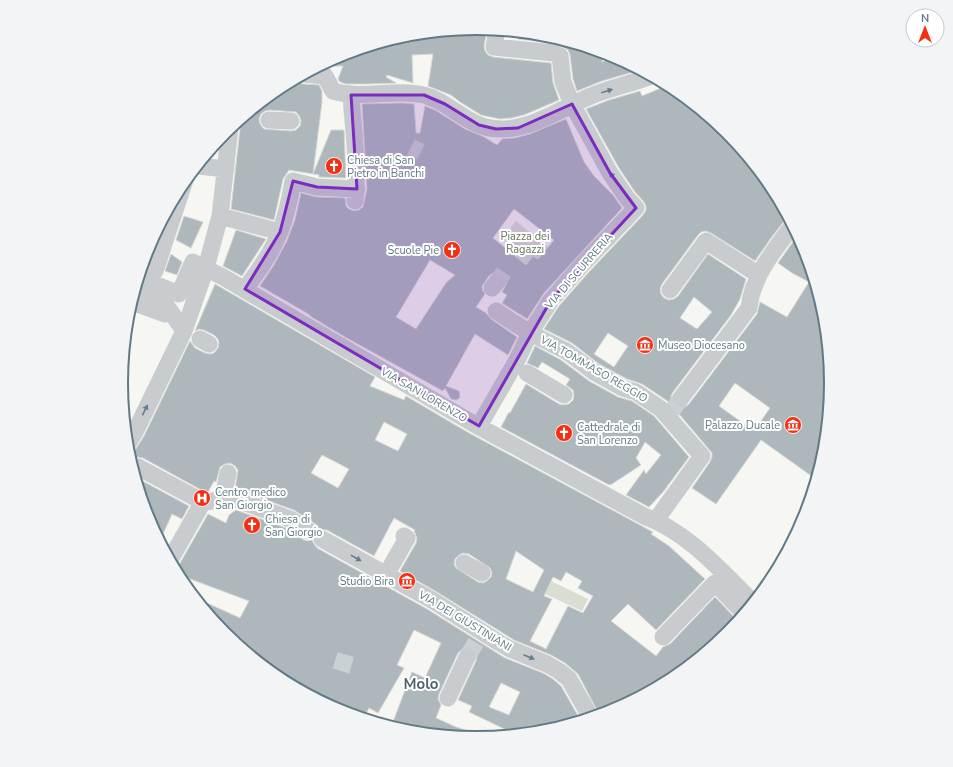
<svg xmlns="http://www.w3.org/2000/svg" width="953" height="767" viewBox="0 0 953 767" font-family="'Nunito Sans',sans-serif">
  <rect width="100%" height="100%" fill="#f6f6f2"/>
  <path fill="#d8dfd2" d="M516,221L548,247L538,259L533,256L524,268L514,260L520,253L502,238Z
    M551,581L588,599L582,611L545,594Z"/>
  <path fill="#aeb8bc" stroke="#d7d7d5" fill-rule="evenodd" d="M477,28L487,29L484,46L485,51L488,55L493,57L551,63L553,83L559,100L524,115L511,118L500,119L481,115L460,102L451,95L428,86L433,54L412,55L413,83L387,75L386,77L396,83L367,84H346L340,82L338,79L343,66H321L341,55L407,35Z
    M519,32L546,35L604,52L602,62L615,56L640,70L602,81L577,91L573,79L570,55L568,50L555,43L518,39Z
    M293,80L303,84L319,85L322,91V102L313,174L289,170L283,179L274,220L231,209L240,129L238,121L279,88ZM269,110L296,112L300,117L301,121L300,126L296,130L291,131L264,129L260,124L259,119L261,114L265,111Z
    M660,80L674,88L728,132L742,153L751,160L772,186L788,216L771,238L755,261L711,233L706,231L701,232L698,235L662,284L660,289L661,294L664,298L669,300L674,299L678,296L708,254L746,279L740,299L731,315L673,392L671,396L672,402L675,406L679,408L685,407L689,404L757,314L760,302L787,317L809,282L792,273L778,263L797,236L800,237L805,248L825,314L832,384L825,453L817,480L761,440L716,504L692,488L710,462L712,457V453L669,402L642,384L627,379L599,364L572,343L544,329L559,306L588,273L643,215L646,210V206L644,202L635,192L619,168L586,109L609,100L640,91L642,96L661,88L659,82ZM694,297L712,312L697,329L680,318ZM608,333L628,346L614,367L594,354ZM735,383L770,408L754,431L719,406Z
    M402,103L414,104L416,133H420L425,106L435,110L465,129L484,137L497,145L502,139L515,138L530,134L566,119L584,162L594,176L613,195L622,208L544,293L527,319L502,303L507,295L502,292L507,283L506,279L504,275L498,272L493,273L489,276L482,286L483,291L485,294L476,307L486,313L491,319L517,337L508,355L475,334L446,386L459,391L460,397L458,399L456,400L451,399L445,388L443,391L345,337L310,316V315L260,286L274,265L287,241L295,220L301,193L316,197L345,198L346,206L349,209L354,211L359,210L363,207L367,189L362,104ZM514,209L554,240L538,259L533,256L526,265L493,238ZM430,260L455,275L446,283L416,329L396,317Z
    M331,130H344L346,178L319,177V175L313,174Z
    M184,216L203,222L191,248L176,240Z
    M236,230L266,239L242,276L223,266Z
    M171,254L182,262L177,275L165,271Z
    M215,284L375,377L370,386L404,400L406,396L469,433L653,532L651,534L669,546L705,579L656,630L628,604L611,621L656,656L663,647L670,644L715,597L739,622L728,635L674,679L612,712L600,716L578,674L565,663L551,655L514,640L437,592L400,571L416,543L417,538L414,531L415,530L394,518L374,556L327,530H319L318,526L314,523L294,510L235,489L238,470L235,466L230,463L225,464L220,467L216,482L214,481L208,492H205L143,458L137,457L130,461V458L144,436L190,341L195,348L205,353L210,354L214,353L218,348L219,343L218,339L214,335L204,330L199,329L195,331ZM384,422L407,434L398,451L375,440ZM322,455L349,469L338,488L311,473ZM516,551L544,570L533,592L506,579ZM463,553L469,554L490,568L492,573L491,577L487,581L483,583L478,582L456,568L454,564L455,559L459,555ZM566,572L582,581L578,588L593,596L583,613L568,606L546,649L530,641L552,599L544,596L553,577L561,581Z
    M535,346L561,360L589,381L618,397L632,401L654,416L689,457L663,492L649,507L626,495L644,470L646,474L661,455L645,442L636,458L641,465L612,484L609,485L501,427L509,412L510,413L526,384L559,404L563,405L569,404L573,400L574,396L573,390L566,385L570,379L542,362L538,368L527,363Z
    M135,477L189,506L182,519L172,514L160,541L148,519Z
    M236,510L286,528L304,540L308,541L312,540L314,544L317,548L427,609L505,658L543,673L553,679L561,686L581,721L546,732L517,735L469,712L472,706L458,700L476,661L477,656L475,651L471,648L466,647L462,649L458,653L439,694L438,699L441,705L436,718L456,727L482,735L481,738L407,732L391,727L412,672L425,678L441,643L414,630L397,665L404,668L378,713L369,708L363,719L340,712L279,679L225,635L194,597L240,618L249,601L177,574L174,569L179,565L208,514L226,523L229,515ZM501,683L520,692L509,715L489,707Z"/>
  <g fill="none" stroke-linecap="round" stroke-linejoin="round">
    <path stroke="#cad1d2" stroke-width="17" stroke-dasharray="17 8" stroke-linecap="butt" d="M411,147L421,152
      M497,282L504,272
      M672,411L681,398
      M467,657L482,633
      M341,671L348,647"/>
    <path stroke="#c8ccce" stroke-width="17" d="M304,74L325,76L333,91C363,100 395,88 424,95C447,101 463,121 485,127C523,137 558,109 591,96C610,88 631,84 651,76
      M351,95C353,130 359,166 355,201
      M269,120L291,121
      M198,166L226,169
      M220,216L280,232
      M155,271L185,180
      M139,278L179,294L193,262L223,277L474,424L644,516C688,532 721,571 754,603
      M492,288L497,282
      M135,289L164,302L184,331
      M245,289C259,270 273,251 281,229C287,214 290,197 293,181L317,187L357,189
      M670,290L706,241L759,275
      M132,302L165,314
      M496,311L530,333L566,351L594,372L623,388L636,392L658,407
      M200,339L209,344
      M527,373L564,395
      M681,398L749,308C752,277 774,250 793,225
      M479,426L517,360L530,333L551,300L581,266L636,208L627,198L610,173L572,104L563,82L560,56L554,53L494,47L497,30
      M127,445L135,432L184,331L206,268L220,216L230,128
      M138,467L203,502
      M223,497L228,473
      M203,502L214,501L223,497L238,500L290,519L309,531
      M656,520L702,456L661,409
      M322,539L432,600L498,642L510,649L547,664L559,671L569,679L591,718
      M170,560L203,502
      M464,563L482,573
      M386,575L407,538L404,536
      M663,637L715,583L745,614
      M448,698L467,657"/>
  </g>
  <defs><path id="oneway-solid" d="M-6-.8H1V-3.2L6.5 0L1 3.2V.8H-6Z"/></defs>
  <g fill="#677e8a">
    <use href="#oneway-solid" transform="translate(607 91) rotate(-17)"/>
    <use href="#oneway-solid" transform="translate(613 177) rotate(-123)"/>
    <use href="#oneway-solid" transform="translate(145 410) rotate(-64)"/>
    <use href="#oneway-solid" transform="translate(356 558) rotate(29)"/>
    <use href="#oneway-solid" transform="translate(529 657) rotate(23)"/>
  </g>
  <path fill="#7b2cbf" fill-opacity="0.2" stroke="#7b2cbf" stroke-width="3" stroke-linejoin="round" d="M351,95H424L445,104L479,125L496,129L518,128L572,104L610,173L636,208L551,300L479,426L245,289L280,232L293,181L317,187L357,189Z"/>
  <defs>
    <g id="church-disc" transform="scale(0.9)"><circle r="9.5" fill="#f52f13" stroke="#fff"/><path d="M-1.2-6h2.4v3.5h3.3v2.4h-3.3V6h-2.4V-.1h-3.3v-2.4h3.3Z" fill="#fff"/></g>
    <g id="museum-disc" transform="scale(0.9)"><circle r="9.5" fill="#f52f13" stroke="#fff"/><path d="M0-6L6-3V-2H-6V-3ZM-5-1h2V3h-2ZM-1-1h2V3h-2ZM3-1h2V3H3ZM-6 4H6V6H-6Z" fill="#fff"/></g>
    <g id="hospital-disc" transform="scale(0.9)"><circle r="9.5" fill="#f52f13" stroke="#fff"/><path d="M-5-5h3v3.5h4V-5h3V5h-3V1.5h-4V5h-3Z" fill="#fff"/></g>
  </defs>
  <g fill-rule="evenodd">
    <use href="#church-disc" x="334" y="166"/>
    <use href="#church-disc" x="452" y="250"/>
    <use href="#museum-disc" x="645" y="345"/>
    <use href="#museum-disc" x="793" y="425"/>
    <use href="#church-disc" x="564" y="433"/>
    <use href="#hospital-disc" x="202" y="498"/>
    <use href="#church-disc" x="252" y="525"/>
    <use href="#museum-disc" x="407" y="581"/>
  </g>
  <g text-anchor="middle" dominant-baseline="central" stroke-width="4" stroke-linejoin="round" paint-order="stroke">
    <g font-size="11" fill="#627a86" stroke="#fff" text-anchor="start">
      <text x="347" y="160">Chiesa di San<tspan x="347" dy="13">Pietro in Banchi</tspan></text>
      <text x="439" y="250" text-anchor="end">Scuole Pie</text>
      <text x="658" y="345">Museo Diocesano</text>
      <text x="780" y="425" text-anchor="end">Palazzo Ducale</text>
      <text x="577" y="427">Cattedrale di<tspan x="577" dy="13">San Lorenzo</tspan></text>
      <text x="215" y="492">Centro medico<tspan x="215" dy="13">San Giorgio</tspan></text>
      <text x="265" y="519">Chiesa di<tspan x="265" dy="13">San Giorgio</tspan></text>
      <text x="394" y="581" text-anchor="end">Studio Bira</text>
    </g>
    <g font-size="11" fill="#66785d" stroke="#fff">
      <text x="525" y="236">Piazza dei<tspan x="525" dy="13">Ragazzi</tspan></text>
    </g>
    <g font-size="11" fill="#627a86" stroke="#fff">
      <text transform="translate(579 271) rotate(-49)">VIA DI SCURRERIA</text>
      <text transform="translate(594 369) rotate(30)">VIA TOMMASO REGGIO</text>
      <text transform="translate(424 395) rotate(30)">VIA SAN LORENZO</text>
      <text transform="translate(465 621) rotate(31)">VIA DEI GIUSTINIANI</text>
    </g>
    <g font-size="15" font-weight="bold" fill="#50626b" stroke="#fff">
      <text x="421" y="684">Molo</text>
    </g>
  </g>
  <path d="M0 0H953V767H0ZM128 383a348 348 0 1 1 696 0a348 348 0 1 1-696 0Z" fill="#f2f4f5" fill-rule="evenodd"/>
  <path fill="none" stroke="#627a86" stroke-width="2" d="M128 383a348 348 0 1 1 696 0a348 348 0 1 1-696 0Z"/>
  <g transform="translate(925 28)"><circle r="19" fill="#ffffff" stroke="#c0cacf"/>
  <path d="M0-3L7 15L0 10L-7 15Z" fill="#f52f13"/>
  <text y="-6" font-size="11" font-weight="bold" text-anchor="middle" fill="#627a86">N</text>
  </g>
</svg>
